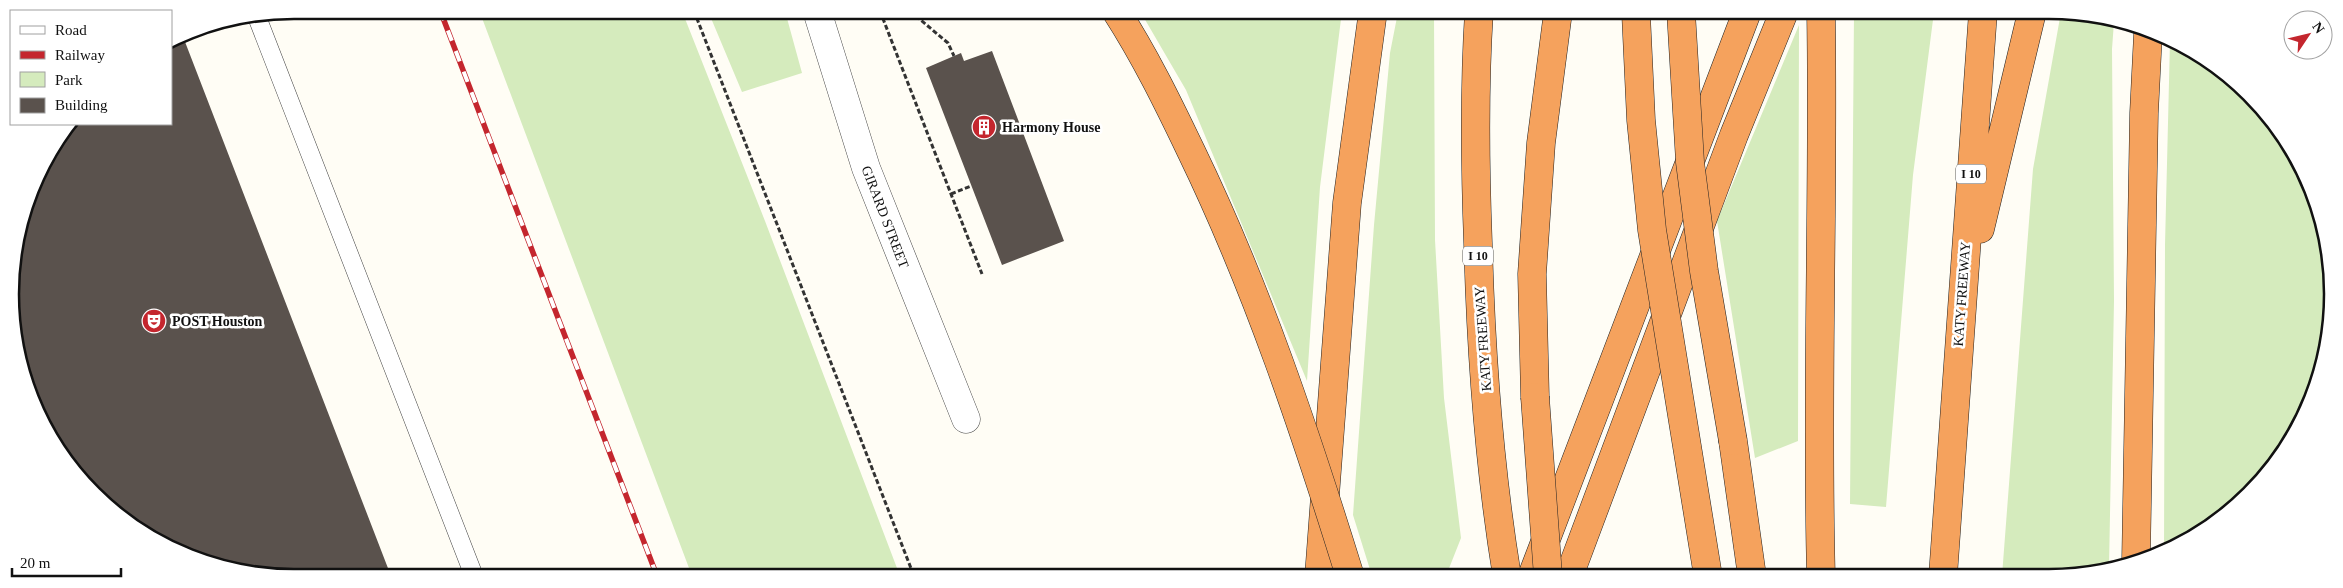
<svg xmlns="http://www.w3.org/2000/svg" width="2343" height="588" viewBox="0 0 2343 588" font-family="Georgia,serif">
  <rect width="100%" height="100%" fill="#fffdf5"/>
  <path fill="#d5ebbd" d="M479,10L682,11L765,221L900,576H692Z
    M708,11H785L802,73L742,92Z
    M1140,11H1342L1320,187L1307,381L1186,90Z
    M1398,12H1434L1435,240L1444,398L1461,538L1446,576H1372L1353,515L1374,225L1390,53Z
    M1854,12H1934L1913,175L1886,507L1850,504Z
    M2061,12H2086L2114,22L2112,49L2114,301L2109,568L2086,576H2002L2033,169Z
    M1799,25L1798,441L1755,458L1717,221Z
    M2170,41L2191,48L2274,121L2323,221L2331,331L2304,420L2250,495L2174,549L2164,552L2165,245Z"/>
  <path fill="#5a524d" d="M182,34L391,576H257L152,540L69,467L20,368L11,275L39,168L73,124H171V40Z
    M992,51L1064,241L1002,265L926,68L961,53L964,61Z"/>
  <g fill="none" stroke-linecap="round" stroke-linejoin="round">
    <g stroke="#444" stroke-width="19">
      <path id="lane" d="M257,17L474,576"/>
    </g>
    <g stroke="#444" stroke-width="29">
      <path id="street" d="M817,11L866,168L966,419"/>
    </g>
    <g stroke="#222" stroke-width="29">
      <path id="highway" d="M1479,12C1474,89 1475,166 1478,243C1481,355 1489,466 1507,576
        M1821,12C1824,200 1816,388 1821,576
        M1980,229L2032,12
        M1535,397L1532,274L1541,143L1558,12
        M1733,441L1752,576
        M2136,561L2144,113L2148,34
        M1319,576L1347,203L1373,11
        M1532,576L1747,12
        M1569,576L1734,135L1784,12
        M1943,576L1983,12"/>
    </g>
    <path stroke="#333" stroke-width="3" stroke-dasharray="5 2.5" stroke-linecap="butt" d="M694,11L914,576
      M880,11L982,274
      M910,11L948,43L954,56
      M883,18L900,11
      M951,194L971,186"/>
    <use href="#lane" stroke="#fff" stroke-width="18"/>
    <use href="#street" stroke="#fff" stroke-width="28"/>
    <use href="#highway" stroke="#f5a25d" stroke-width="28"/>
    <g stroke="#c4262e" stroke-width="5.5">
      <path id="rail" d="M440,10L657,576"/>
    </g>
    <use href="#rail" stroke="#fff" stroke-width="4" stroke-dasharray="11" stroke-linecap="butt"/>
    <g stroke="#222" stroke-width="29" stroke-linecap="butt">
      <path id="highway-bridge" d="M1116,11C1145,56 1168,103 1191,151C1257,287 1305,431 1350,576
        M1681,12L1690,162L1704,271L1733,441
        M1636,14L1641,120L1652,230L1708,576
        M1535,397L1548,576"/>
    </g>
    <use href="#highway-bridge" stroke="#f5a25d" stroke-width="28"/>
  </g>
  <defs>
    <g id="building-disc" transform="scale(1.25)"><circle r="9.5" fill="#c4262e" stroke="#fff"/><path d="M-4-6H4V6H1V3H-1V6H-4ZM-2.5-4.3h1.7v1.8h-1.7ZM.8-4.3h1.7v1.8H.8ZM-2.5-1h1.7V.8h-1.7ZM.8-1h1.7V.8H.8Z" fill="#fff"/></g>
    <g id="theatre-disc" transform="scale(1.25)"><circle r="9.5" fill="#c4262e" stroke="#fff"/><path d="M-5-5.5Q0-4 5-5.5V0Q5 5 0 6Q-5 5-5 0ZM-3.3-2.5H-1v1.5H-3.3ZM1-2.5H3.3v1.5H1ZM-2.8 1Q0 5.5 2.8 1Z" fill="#fff"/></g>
  </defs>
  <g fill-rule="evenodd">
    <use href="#building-disc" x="984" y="127"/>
    <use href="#theatre-disc" x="154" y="321"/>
  </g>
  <g text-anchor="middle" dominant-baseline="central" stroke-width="5" stroke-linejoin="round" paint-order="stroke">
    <g fill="#fff" stroke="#585858" stroke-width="1">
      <rect x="1956" y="164.5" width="30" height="19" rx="4"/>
      <rect x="1463" y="246.5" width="30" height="19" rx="4"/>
    </g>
    <g font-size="12" font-weight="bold" fill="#111">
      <text x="1971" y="174">I 10</text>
      <text x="1478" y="256">I 10</text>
    </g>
    <g font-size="14" font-weight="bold" fill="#111" stroke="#fff" text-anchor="start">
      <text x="1002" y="127">Harmony House</text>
      <text x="172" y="321">POST Houston</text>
    </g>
    <g font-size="14" fill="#111" stroke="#fff">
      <text transform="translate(885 217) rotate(69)">GIRARD STREET</text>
      <text transform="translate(1962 294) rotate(-86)">KATY FREEWAY</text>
      <text transform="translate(1483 339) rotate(-94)">KATY FREEWAY</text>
    </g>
  </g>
  <path d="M0 0H2343V588H0ZM294 19H2049A275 275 0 0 1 2324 294V294A275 275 0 0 1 2049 569H294A275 275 0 0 1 19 294V294A275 275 0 0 1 294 19Z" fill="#fff" fill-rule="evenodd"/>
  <path fill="none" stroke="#111" stroke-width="2.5" d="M294 19H2049A275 275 0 0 1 2324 294V294A275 275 0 0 1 2049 569H294A275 275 0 0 1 19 294V294A275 275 0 0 1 294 19Z"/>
  <rect x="10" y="10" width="162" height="115" fill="#ffffff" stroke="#a0a0a0"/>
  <rect x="20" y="26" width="25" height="8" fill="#ffffff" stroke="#a0a0a0"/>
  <text x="55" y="35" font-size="15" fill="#111111">Road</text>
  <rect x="20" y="51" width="25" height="8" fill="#c4262e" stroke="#a0a0a0"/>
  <text x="55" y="60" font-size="15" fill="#111111">Railway</text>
  <rect x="20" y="72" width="25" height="15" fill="#d5ebbd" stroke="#a0a0a0"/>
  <text x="55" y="85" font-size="15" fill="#111111">Park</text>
  <rect x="20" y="98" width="25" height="15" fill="#5a524d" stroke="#a0a0a0"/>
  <text x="55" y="110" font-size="15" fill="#111111">Building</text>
  <g transform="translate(2308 35) rotate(55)"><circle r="24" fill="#ffffff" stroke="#a0a0a0"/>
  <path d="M0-4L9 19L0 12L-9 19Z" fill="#c4262e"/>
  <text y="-8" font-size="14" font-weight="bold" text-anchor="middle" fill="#111111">N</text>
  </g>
  <path d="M12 568v8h109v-8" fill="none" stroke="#111111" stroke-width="2.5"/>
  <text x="20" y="568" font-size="15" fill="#111111" stroke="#ffffff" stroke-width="4" paint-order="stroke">20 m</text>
</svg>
